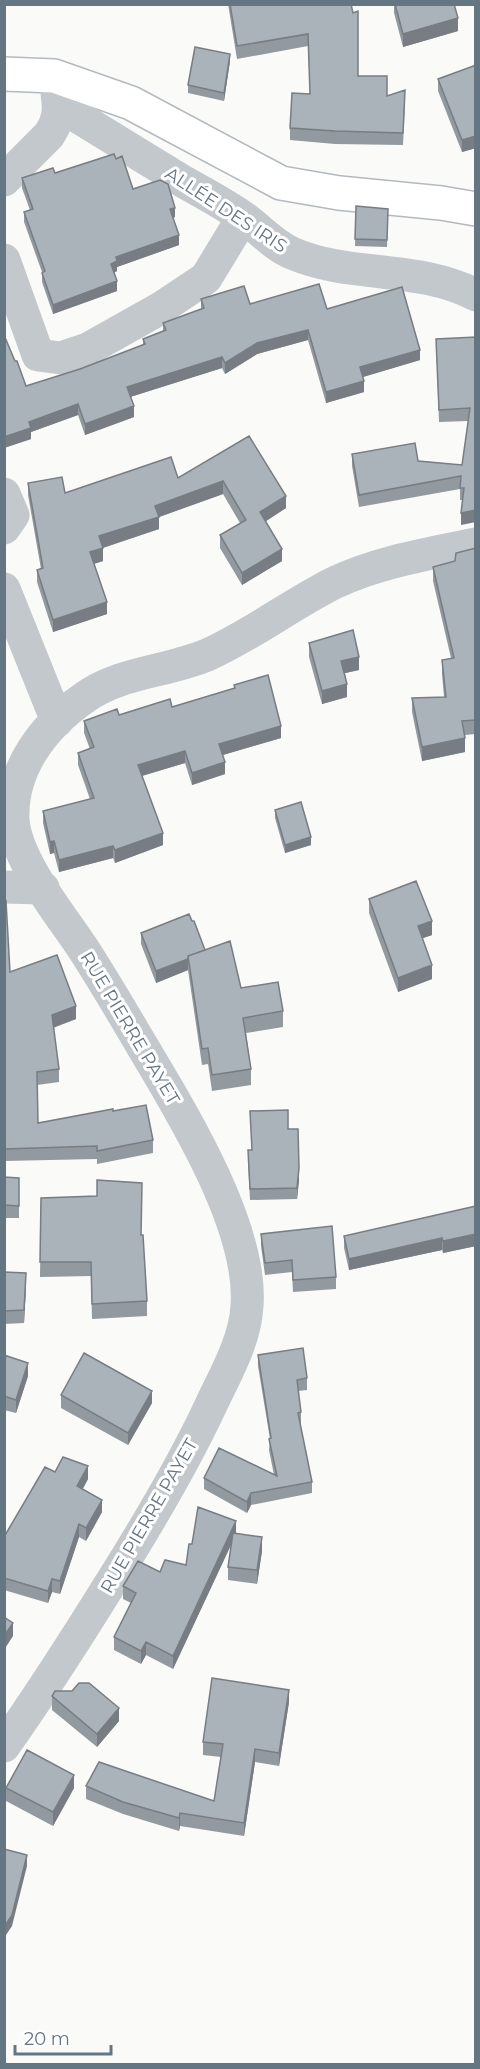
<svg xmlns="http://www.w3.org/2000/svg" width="480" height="2069" viewBox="0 0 480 2069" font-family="Montserrat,sans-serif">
  <rect width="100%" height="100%" fill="#fafaf8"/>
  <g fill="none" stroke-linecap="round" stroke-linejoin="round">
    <g stroke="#b3babf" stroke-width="36">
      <path id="secondary" d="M4,74L54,76L131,103L281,183L339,193L441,203L476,209"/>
    </g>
    <path stroke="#c3c8cc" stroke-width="33" d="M60,106C101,131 143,157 184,182C204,193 224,204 243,217C260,229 274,246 294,254C351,278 419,265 476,295
      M4,180L49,135C61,117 59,106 56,86
      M4,260L38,355L61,358L88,349L161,308L206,278L243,217
      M4,494L13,515L4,528
      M4,589L57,721
      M4,887L43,888
      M4,1746C40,1695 74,1642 107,1589C145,1529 181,1469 211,1405C226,1373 245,1341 247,1306C253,1227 181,1111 141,1044C122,1012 103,979 82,947C60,914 15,859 13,819C11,768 44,726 84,698C119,672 167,672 207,655C252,635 290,605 334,583C378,562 428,554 476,544"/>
    <use href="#secondary" stroke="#fff" stroke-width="33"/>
  </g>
  <path fill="#929a9f" d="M228,4H351L358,76L387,96L405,103L403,145L335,144L290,140V128L310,93L308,46L237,59Z
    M394,4H454L458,31L403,47L394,13Z
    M230,61L224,101L188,93V85Z
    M476,65V148L462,152L438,91V79Z
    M116,159L133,189L175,217L173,218L179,245L117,267V271L114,273L117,291L53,314L42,282V272L24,222V212L30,210L22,188V178L55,173Z
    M356,206L388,209L387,247L355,246Z
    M201,299L327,309L420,360L362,377L364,392L326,403L308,340L257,354L225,374L222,368L130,397L134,417L85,435L78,415L31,432V439L4,448V335L15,361L26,386L80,369L143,345V339L163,331V323L201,309Z
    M476,337L461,525L462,500H460V489L359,507L352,466V454L462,465L468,421L439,422L436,339Z
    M249,436L286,508L266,521L282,561L242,585L220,548V535L240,523L223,494L159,517V529L103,548V561L94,564L107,614L53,632L37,582V570L41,569L28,495V483L65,493L178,478Z
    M476,548V734L465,735V752L422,761L412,712V698L444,697L442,674V660L451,658L433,581V567L455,561Z
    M309,643L359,670L345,673L347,697L322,704L309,657Z
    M234,685L281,738L223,755L225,774L192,785L185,763L142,776L163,845L115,863L113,858L59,872L54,853L50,854L43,823V811L90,799L78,765V753L90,749L84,733V721L172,707L234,688Z
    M275,810L311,845L285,853L275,818Z
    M369,899L432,935L422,938L432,979L398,992L369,913Z
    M4,902L10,972L76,1019L53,1028L59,1069V1082L37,1085L38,1123L113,1111L153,1140V1153L97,1164V1159L4,1161Z
    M141,933L205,950L241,988L283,1011V1027L246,1033L251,1069V1085L212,1091L208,1064L202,1065L188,970L156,983L141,944Z
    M288,1129L299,1180L297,1199L250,1200L248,1161L251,1150Z
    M4,1177L19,1178V1218H4Z
    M41,1198L141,1235L147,1301V1316L92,1319L91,1276L40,1277Z
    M476,1206V1246L443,1253L442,1250L349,1270L344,1248V1236Z
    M261,1234L336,1277V1289L293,1292L292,1272L265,1275L261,1246Z
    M4,1272L26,1286L24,1323L4,1324Z
    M4,1355L28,1376L16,1413L4,1410Z
    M258,1355L307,1378V1390L298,1391L301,1412V1424H300L312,1482V1493L251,1505L247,1513L204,1489V1478L274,1475L269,1450L270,1439L258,1366Z
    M61,1395L152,1403L128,1445L61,1408Z
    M55,1472L88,1479L83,1489L102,1512L86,1541L79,1537L60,1594L52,1592L48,1603L4,1590V1537Z
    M236,1533L262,1551L257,1584L228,1580V1567L231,1545L173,1669L146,1655L141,1664L114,1650V1637L131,1603L123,1599V1586L160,1572L186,1565L192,1544Z
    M52,1696L119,1721L97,1747L52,1710Z
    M289,1702L279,1766L255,1762L244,1836L180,1826L179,1831L123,1814L86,1799V1786L214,1801L221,1757L203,1755V1742Z
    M6,1788H74L53,1826L6,1801Z"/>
  <path fill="#777d82" d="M458,18V31L403,47V34Z
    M230,54V61L224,101V93Z
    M476,136V148L462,152V140Z
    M175,208V217L170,219V209Z
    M179,235V245L117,267V271L111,274V264L116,257Z
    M117,281V291L53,314V305Z
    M308,330V340L257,354L225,374V363L257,343Z
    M420,350V360L360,378V367Z
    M222,357V368L127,398V387Z
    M364,381V392L326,403V392Z
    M78,404V415L31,432V439L4,448V437L29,422Z
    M134,406V417L85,435V424Z
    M223,481V494L159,517V529L99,549V536L155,506Z
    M286,496V508L260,525V512Z
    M476,510V522L461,525V513Z
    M103,548V561L90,565V552Z
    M282,549V561L242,585V573Z
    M107,602V614L53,632V620Z
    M359,657V670L341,674V661Z
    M347,684V697L322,704V691Z
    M281,726V738L219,756V744Z
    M465,738V752L422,761V747Z
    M185,751V763L138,777V765Z
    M225,762V774L192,785V773Z
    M163,833V845L115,863V850Z
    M311,837V845L285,853V845Z
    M54,841V853L50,854V842Z
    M113,846V858L59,872V860Z
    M432,921V935L418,940V926Z
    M188,959V970L156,983V971Z
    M432,965V979L398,992V978Z
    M76,1006V1019L52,1028V1015Z
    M299,1168V1180L297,1199V1188Z
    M476,1234V1246L443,1253V1241Z
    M442,1238V1250L349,1270V1259Z
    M26,1273V1286L24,1323V1310Z
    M28,1363V1376L16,1413V1400Z
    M152,1391V1403L128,1445V1433Z
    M88,1466V1479L77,1498V1486Z
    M251,1493V1505L247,1513V1502Z
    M102,1500V1512L86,1541V1528Z
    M236,1521V1534L173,1669V1656Z
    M79,1524V1537L60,1594V1581Z
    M262,1537V1551L257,1584V1570Z
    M52,1579V1592L48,1603V1591Z
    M13,1623V1636L4,1650V1636Z
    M146,1642V1655L141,1664V1651Z
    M289,1690V1702L279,1766V1753Z
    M119,1708V1721L97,1747V1734Z
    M255,1749V1762L244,1836V1823Z
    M74,1775V1788L53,1826V1812Z
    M180,1813V1826L179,1831V1818Z
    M27,1855V1866L12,1926L4,1938V1927Z"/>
  <path fill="#aab3b9" stroke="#777d82" stroke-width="1.5" d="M230,4H351L353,13L358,11V76H387V96L405,90L403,133L335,131L290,128L292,93L310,94L308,34L237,46Z
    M395,4H454L458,18L403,34Z
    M195,47L230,54L224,93L188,85Z
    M476,65V136L462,140L438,79Z
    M114,154L116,159L122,156L133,189L160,180L168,184L175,208L170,209L179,235L116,257L117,261L111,264L117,281L53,305L42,273L45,271L24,212L33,209L22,178L53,168L55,173Z
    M356,206L388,209L387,240L355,239Z
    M319,284L327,309L402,287L420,350L360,367L364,381L326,392L308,330L257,343L225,363L222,357L127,387L134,406L85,424L78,404L29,422L31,428L4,437V335L15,361H17L26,386L80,369L145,344L143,339L166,330L163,323L204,308L201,299L244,286L250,304Z
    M476,337V510L461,513L464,488H460L461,476L359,495L352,454L415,443L418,461L462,465L470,408L439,410L436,339Z
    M249,436L286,496L260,512L282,549L242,573L220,535L246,520L223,481L155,506L159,517L99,536L103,548L90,552L107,602L53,620L37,570L43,568L28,483L62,477L65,493L171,457L178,478Z
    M476,548V720L462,721L465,738L422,747L412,698L446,697L442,660L454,658L433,567L455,561L456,553Z
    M353,630L359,657L341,661L347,684L322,691L309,643Z
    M268,675L281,726L219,744L225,762L192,773L185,751L138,765L163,833L115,850L113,846L59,860L54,841L50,842L43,811L94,798L78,753L94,747L84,721L117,709L119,715L170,699L172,707L235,688L234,685Z
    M301,802L311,837L285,845L275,810Z
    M416,881L432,921L418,926L432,965L398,978L369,899Z
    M6,901L10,972L57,955L76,1006L52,1015L59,1069L37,1072L38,1123L113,1109V1111L146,1105L153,1140L97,1151V1146L4,1149V902Z
    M189,914L192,921H194L205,950L188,956V959L156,971L141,933Z
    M230,941L241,988L278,982L283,1011L243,1018L251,1069L212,1075L208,1048L202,1049L188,956Z
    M288,1110V1129H298L299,1168L297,1188L250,1189L248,1150H252L250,1111Z
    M4,1177L19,1178V1206L4,1205Z
    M97,1180L142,1183L141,1235H143L147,1301L92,1304L91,1262H40L41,1198L97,1196Z
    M476,1206V1234L443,1241L442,1238L349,1259L344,1236Z
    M332,1226L336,1277L293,1280L292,1260L265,1263L261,1234Z
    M4,1272L26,1273L24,1310L4,1311Z
    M303,1348L307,1378L297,1380L301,1412L298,1413L312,1482L251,1493L247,1502L204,1478L219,1448L277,1476L269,1439L271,1438L258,1355Z
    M84,1353L152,1391L128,1433L61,1395Z
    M4,1355L28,1363L16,1400L4,1396Z
    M63,1457L88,1466L77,1486L102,1500L86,1528L79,1524L60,1581L52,1579L48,1591L4,1578V1537L45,1467L55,1472Z
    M198,1507L236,1521L173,1656L146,1642L141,1651L114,1637L136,1593L123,1586L138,1561L160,1572L165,1560L186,1565L189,1544H192Z
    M233,1533L262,1537L257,1570L228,1567Z
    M4,1617L13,1623L4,1636Z
    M212,1678L289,1690L279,1753L255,1749L244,1823L180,1813L179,1818L123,1802L86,1786L99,1762L214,1801L223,1744L203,1742Z
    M79,1683H89L119,1708L97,1734L52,1696L55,1691H72Z
    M27,1750L74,1775L53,1812L6,1788Z
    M4,1849L27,1855L12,1915L4,1927Z"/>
  <g text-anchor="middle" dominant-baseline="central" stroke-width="6" stroke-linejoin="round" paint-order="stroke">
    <g font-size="18" fill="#657683" stroke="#fff">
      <text transform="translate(226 210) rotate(33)">ALLÉE DES IRIS</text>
      <text transform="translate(130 1028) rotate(59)">RUE PIERRE PAYET</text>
      <text transform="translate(149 1516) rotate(-60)">RUE PIERRE PAYET</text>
    </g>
  </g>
  <rect width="480" height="2069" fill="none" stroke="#657683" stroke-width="12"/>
  <path d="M15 2045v9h96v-9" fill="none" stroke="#657683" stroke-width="3"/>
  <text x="24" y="2045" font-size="18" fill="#657683" stroke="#ffffff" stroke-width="4.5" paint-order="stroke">20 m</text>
</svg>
